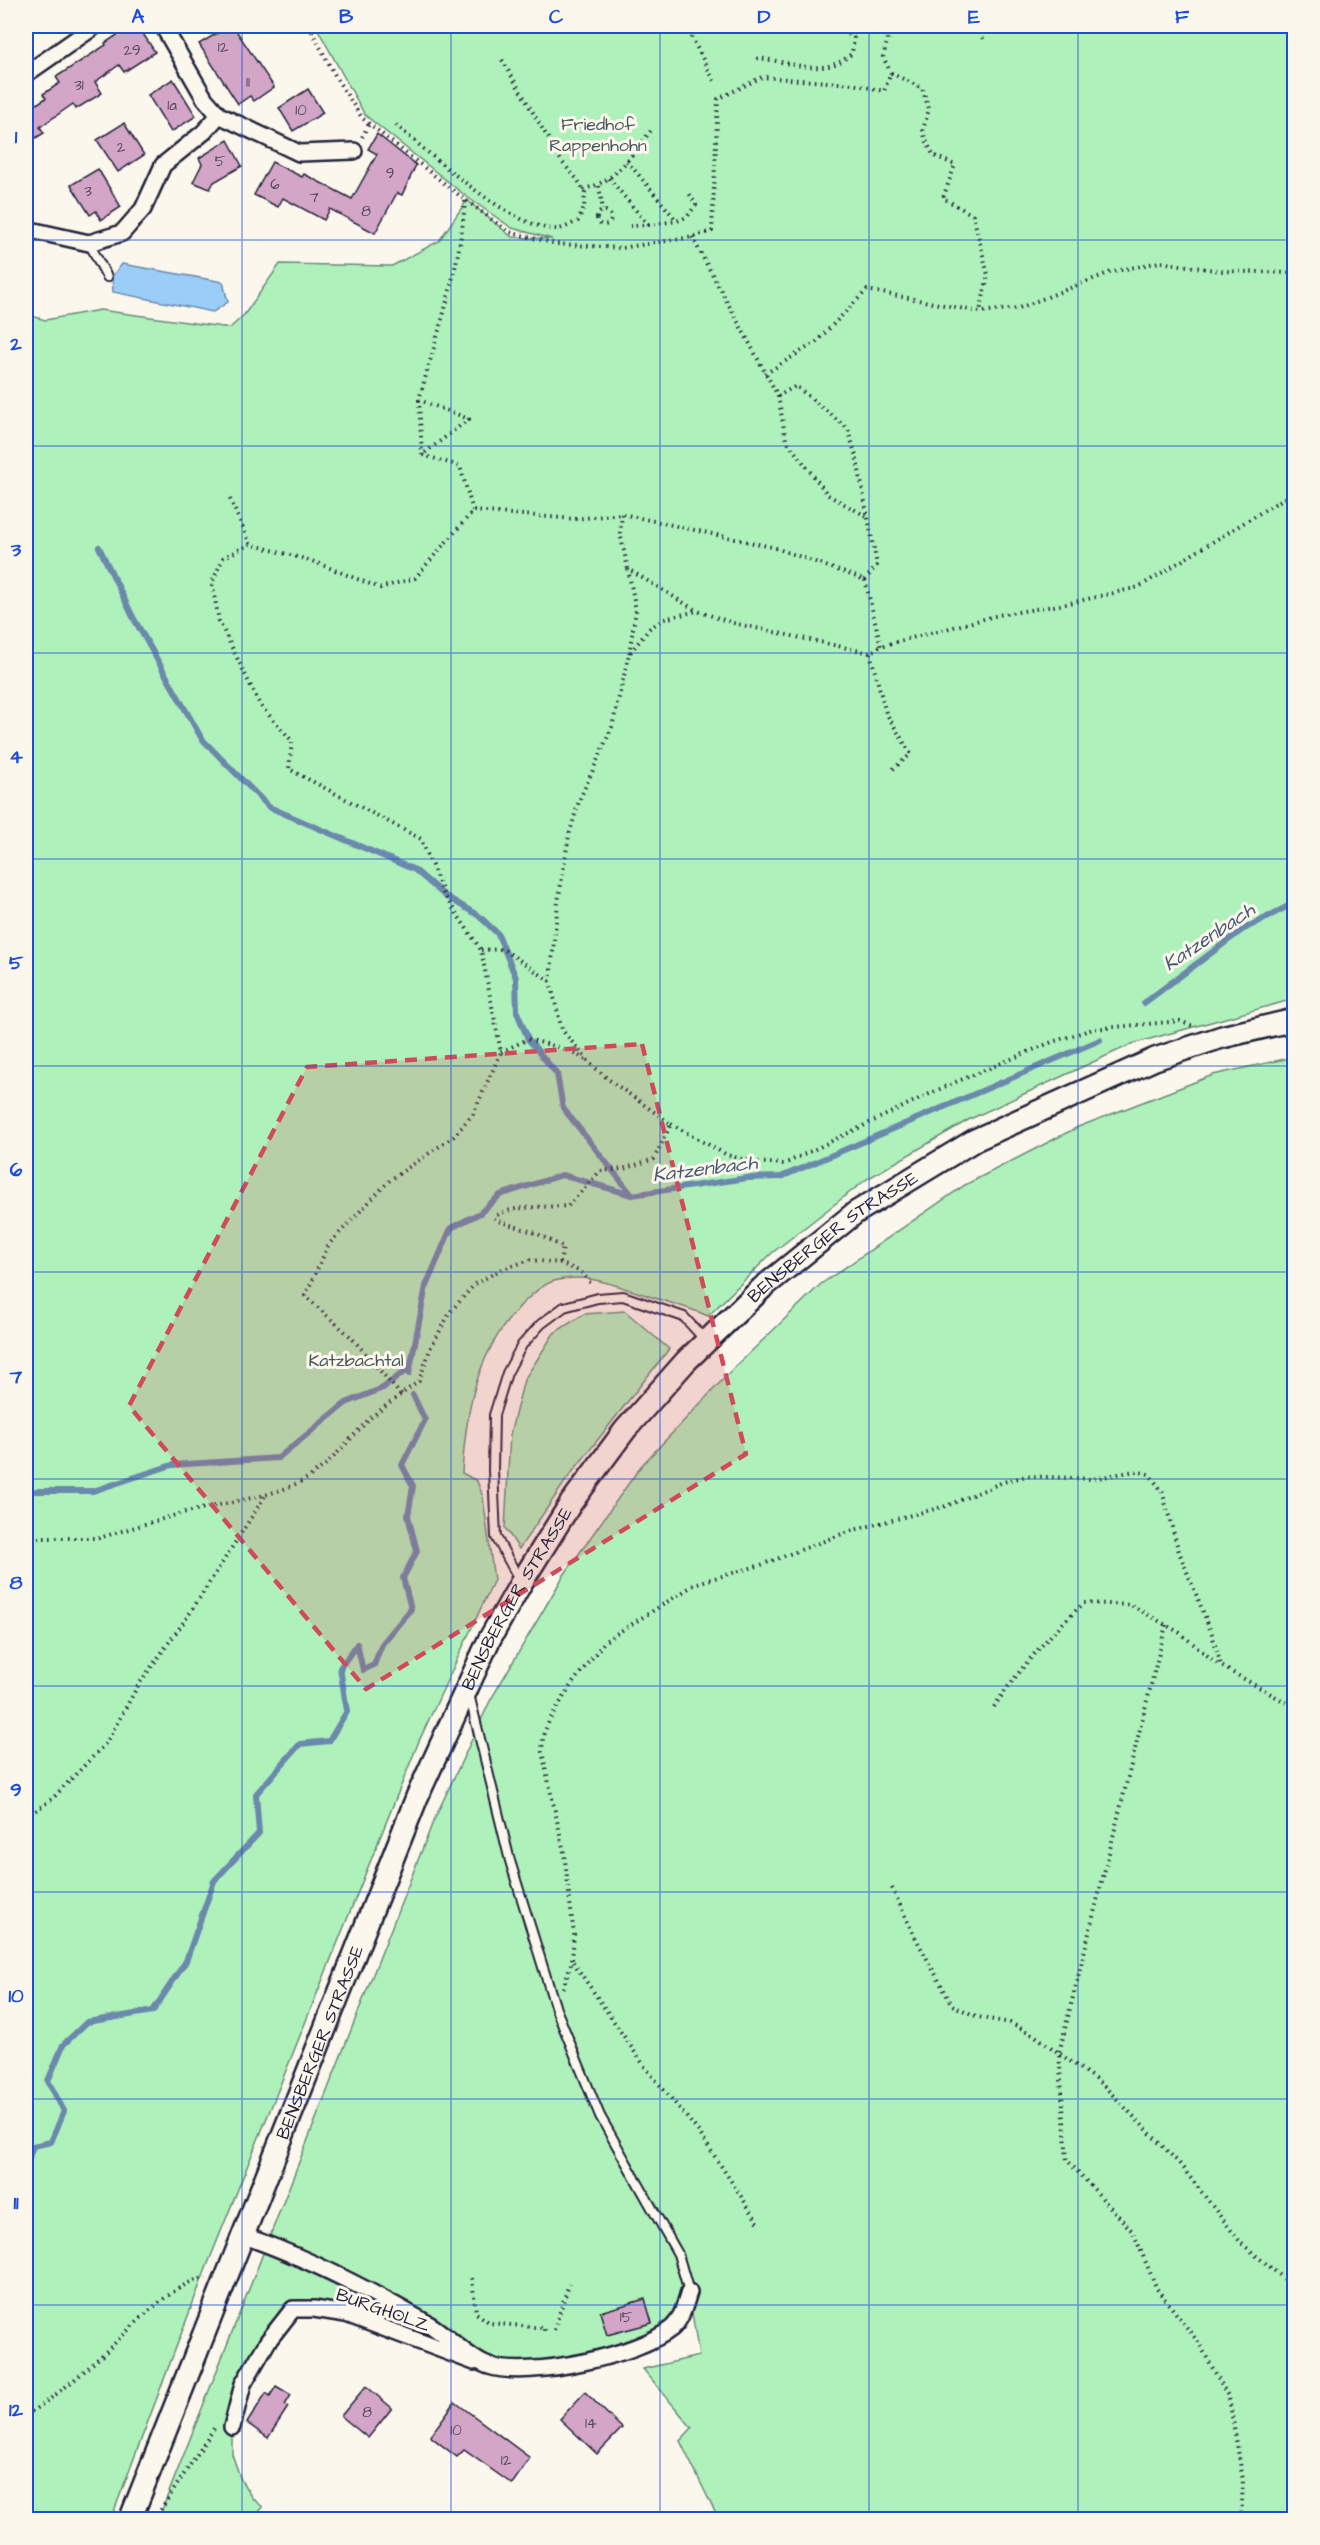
<svg xmlns="http://www.w3.org/2000/svg" width="1320" height="2545" viewBox="0 0 1320 2545" font-family="'Architects Daughter',sans-serif">
  <rect width="100%" height="100%" fill="#fbf7ec"/>
  <filter id="ink" filterUnits="userSpaceOnUse"><feTurbulence type="fractalNoise" baseFrequency=".0167" numOctaves="2"/><feDisplacementMap in="SourceGraphic" scale="12" xChannelSelector="R" yChannelSelector="G"/><feConvolveMatrix kernelMatrix="1 2 1 2 8 2 1 2 1" color-interpolation-filters="sRGB"/></filter>
  <g filter="url(#ink)">
    <path fill="#aff1ba" stroke="#688a7a" stroke-width="1.5" d="M316,26H1294V999L1132,1044L970,1119L867,1179L772,1253L708,1316C686,1306 665,1302 643,1294C614,1285 585,1272 554,1281C541,1285 531,1296 521,1305C476,1353 466,1409 462,1473L477,1481L483,1497L494,1580L419,1741L205,2271L111,2519H26V314L45,320L100,310L230,328L244,315L280,264L392,266L439,241L467,200L512,237L552,239L512,228L467,197L365,115Z
      M1294,1057V2519L741,2520L739,2517L717,2516L680,2441L692,2428L643,2369L699,2356L689,2294L683,2311L647,2344L502,2370L346,2314L293,2309L268,2341L232,2427V2454L241,2480L252,2498L263,2507L253,2519L158,2520L433,1822L490,1701L564,1575L641,1466L732,1370L821,1284L965,1185L1078,1127L1213,1075Z
      M625,1311L669,1349L567,1479L519,1549L505,1528L510,1434L524,1380L554,1333L584,1314Z"/>
    <path fill="#9acef8" stroke="#6a89ac" stroke-width="1.5" d="M122,264L223,282L228,302L213,312L113,292L112,276Z"/>
    <g fill="none" stroke-linecap="round" stroke-linejoin="round">
      <path stroke="#6a89ac" stroke-width="6" d="M99,547L133,617L202,739L269,807L415,870L444,895L479,916L498,934L516,978L517,1012L528,1039L557,1074L563,1108L632,1195
        M1144,1003L1242,930L1294,903
        M409,1374L426,1286L451,1228L480,1213L500,1195L562,1175L632,1195L747,1178L781,1177L1100,1040
        M26,1491H93L172,1465L278,1458L346,1403L383,1388L408,1369
        M26,2166L33,2146L51,2142L64,2111L48,2081L63,2045L87,2022L153,2011L186,1961L214,1881L259,1833L256,1794L300,1744L329,1741L347,1711L340,1668L357,1644L363,1670L374,1665L382,1644L411,1609L403,1578L417,1551L408,1516L413,1486L402,1465L425,1420L413,1395"/>
    </g>
    <path fill="#d3a5c7" stroke="#22223b" stroke-width="1.5" d="M131,26H138L155,52L124,72L119,65L95,82L102,93L76,109L73,104L40,127L44,133L26,144V103L29,109L46,98L43,94L60,83L56,77L106,45L105,43Z
      M229,26H233L274,87L254,101L250,96L238,104L199,44Z
      M173,79L196,116L171,132L148,95Z
      M308,89L323,113L293,131L279,108Z
      M124,123L144,155L118,172L97,140Z
      M377,134L416,165L402,195L397,193L375,233L330,209L324,220L283,198L278,207L254,195L272,162L302,177L304,174L352,199L377,154L368,149Z
      M228,140L242,166L214,182L210,189L193,182L202,164L199,158Z
      M98,169L121,207L101,220L96,211L90,215L71,185Z
      M645,2299L652,2323L607,2335L600,2312Z
      M276,2386L291,2395L285,2405L288,2407L268,2438L247,2423L266,2393L270,2396Z
      M366,2386L392,2408L368,2438L341,2416Z
      M585,2392L622,2428L597,2454L560,2419Z
      M455,2402L530,2458L512,2484L464,2450L457,2457L430,2436Z"/>
    <g fill="none" stroke-linecap="round" stroke-linejoin="round">
      <g stroke="#22223b" stroke-width="12">
        <path id="lane" d="M89,243L107,277
          M520,1581L496,1537L493,1470L494,1415L507,1373L522,1345L541,1324L564,1307L598,1298L623,1296L684,1317L705,1340
          M469,1694L510,1861L556,2009L600,2116L678,2254L689,2292"/>
      </g>
      <g stroke="#22223b" stroke-width="20">
        <path id="street" d="M163,26L205,99L219,115L299,153L354,151
          M26,74L95,26
          M26,229L89,243L122,233L143,209L163,165L204,132L219,115
          M241,2235C307,2257 370,2290 430,2325C447,2335 471,2361 489,2366C530,2379 639,2355 672,2328C682,2319 685,2304 689,2292
          M232,2427L243,2384L268,2341L293,2309H314L346,2314L474,2362"/>
      </g>
      <g stroke="#22223b" stroke-width="26">
        <g id="secondary">
          <path id="s1" d="M130,2520L417,1797L489,1640L521,1583L571,1503L625,1430L686,1361L762,1288L855,1213L975,1140L1155,1059L1222,1037L1294,1020"/>
        </g>
      </g>
      <path stroke="#22223b" stroke-width="4" stroke-dasharray="1.5 4.5" stroke-linecap="butt" d="M309,26L338,81L362,118L460,196L509,232L557,244L621,248L692,237L712,231L718,99L762,77L852,84L884,91L891,73L883,57L891,26
        M686,26L714,81
        M832,26L854,37
        M980,26L983,40
        M757,58C791,61 824,80 852,53L854,37L852,26
        M891,73L922,88L929,109L923,130L925,138L933,155L955,165L943,198L973,215L988,275L980,312
        M396,125C430,154 512,229 556,229C564,229 571,224 578,221L584,208L585,193L577,179L562,162L501,58
        M362,137L369,124
        M627,161L677,221
        M609,178L648,225L630,226
        M599,186L603,210
        M583,189C616,183 633,153 653,128
        M465,201C460,270 437,334 419,400L469,419L422,455L460,466L473,511
        M597 218a7 7 0 1 1 14 0a7 7 0 1 1-14 0Z
        M648,225L677,221L687,217L696,205L689,193
        M692,237L778,396L796,386L848,429L857,460L877,565L865,580
        M765,374L816,342L867,290L980,312L1019,308L1111,272L1160,262L1221,271L1294,273
        M778,396L786,440L828,495L866,516
        M419,400L422,455
        M230,499L250,544
        M622,514L620,533L628,569L697,611
        M628,569L636,610L629,654
        M865,580L881,646
        M870,653L886,713L911,754L893,769
        M481,950L503,949L550,981
        M501,1052L528,1039L569,1050L586,1060
        M671,1124L727,1155L753,1162L784,1164L944,1087L1052,1042L1093,1029L1180,1021L1193,1026
        M560,1263L563,1247L536,1233L498,1221L494,1218C505,1205 550,1207 568,1206L600,1171L623,1169L654,1159L671,1124L608,1079L589,1062L562,1030L550,981L558,902L569,835L579,801L612,727L629,654L650,628L664,619L697,611L733,623L870,653L881,646L999,615L1066,604L1139,587L1294,492
        M401,1395L352,1338L305,1296L329,1244L390,1180L453,1137L473,1114L501,1052L481,950L444,895L421,839L289,769L292,741L260,705L219,621L212,583L223,558L250,544L312,561L380,588L415,578L473,511L575,519L622,514L776,548L865,580
        M26,1538H99L182,1513L265,1495L287,1488L308,1478L329,1462L370,1418L419,1381L430,1349L451,1311L475,1284L500,1270L530,1260L560,1263L581,1272L593,1286
        M1166,1625L1059,2053L1067,2160L1133,2232L1157,2289L1199,2343L1229,2398L1243,2480L1241,2520
        M994,1707C1020,1668 1049,1635 1084,1603L1131,1605L1180,1633L1220,1666
        M26,1818L53,1798L106,1743L139,1684L188,1616L265,1496
        M892,1888L913,1933L952,2005L978,2017L1010,2023L1034,2035L1103,2085L1179,2163L1241,2243L1294,2287
        M573,1962L645,2067L698,2131L760,2225
        M563,1988L572,1961L574,1935L564,1852L542,1752L543,1736L549,1721L571,1685L605,1641L697,1583L761,1565L850,1531L946,1506L1003,1482L1026,1476L1092,1479L1135,1471L1149,1474L1162,1491L1179,1552L1212,1634L1221,1666L1294,1707
        M472,2278L476,2313L490,2323L544,2328V2333
        M554,2330L569,2284
        M26,2415C52,2399 76,2379 99,2358C123,2337 173,2280 206,2278
        M154,2520L215,2427"/>
      <use href="#lane" stroke="#fbf7ec" stroke-width="8"/>
      <use href="#street" stroke="#fbf7ec" stroke-width="15"/>
      <use href="#secondary" stroke="#fbf7ec" stroke-width="21"/>
    </g>
  </g>
  <path fill="#d1495b" fill-opacity="0.2" stroke="#d1495b" stroke-width="4.5" stroke-dasharray="12 8" stroke-linejoin="round" d="M642,1044L746,1454L366,1689L129,1406L307,1067Z"/>
  <path fill="none" stroke="#1d4ed8" stroke-width="1.5" stroke-opacity="0.55" d="M242,26V2520M451,26V2520M660,26V2520M869,26V2520M1078,26V2520M26,240H1294M26,446H1294M26,653H1294M26,859H1294M26,1066H1294M26,1272H1294M26,1479H1294M26,1686H1294M26,1892H1294M26,2099H1294M26,2305H1294"/>
  <g text-anchor="middle" dominant-baseline="central" stroke-width="6" stroke-linejoin="round" paint-order="stroke">
    <g font-size="15" fill="#4e435e">
      <text x="223" y="47">12</text>
      <text x="132" y="50">29</text>
      <text x="248" y="82">11</text>
      <text x="79" y="85">31</text>
      <text x="172" y="105">1a</text>
      <text x="301" y="110">10</text>
      <text x="121" y="147">2</text>
      <text x="220" y="161">5</text>
      <text x="390" y="173">9</text>
      <text x="275" y="184">6</text>
      <text x="88" y="191">3</text>
      <text x="314" y="197">7</text>
      <text x="366" y="211">8</text>
      <text x="626" y="2317">15</text>
      <text x="367" y="2412">8</text>
      <text x="591" y="2423">14</text>
      <text x="456" y="2430">10</text>
      <text x="506" y="2460">12</text>
    </g>
    <g font-size="18" fill="#45565b" stroke="#fbf7ec">
      <text x="598" y="124">Friedhof<tspan x="598" dy="21">Rappenhohn</tspan></text>
      <text x="356" y="1360">Katzbachtal</text>
    </g>
    <g font-size="18" fill="#22223b" stroke="#fbf7ec">
      <text stroke="none"><textPath href="#s1" startOffset="1486">BENSBERGER STRASSE</textPath></text>
      <text stroke="none"><textPath href="#s1" startOffset="1000">BENSBERGER STRASSE</textPath></text>
      <text stroke="none"><textPath href="#s1" startOffset="514">BENSBERGER STRASSE</textPath></text>
      <text transform="translate(383 2310) rotate(19)">BURGHOLZ</text>
    </g>
    <g font-size="20" font-style="italic" fill="#465674" stroke="#fbf7ec">
      <text transform="translate(1209 937) rotate(-34)">Katzenbach</text>
      <text transform="translate(705 1169) rotate(-7)">Katzenbach</text>
    </g>
  </g>
  <rect width="1320" height="2545" fill="none" stroke="#fbf7ec" stroke-width="66"/>
  <rect x="33" y="33" width="1254" height="2479" fill="none" stroke="#1d4ed8" stroke-width="2"/>
  <g font-size="20" text-anchor="middle" font-weight="bold" fill="#1d4ed8">
    <text x="138" y="23">A</text>
    <text x="346" y="23">B</text>
    <text x="556" y="23">C</text>
    <text x="764" y="23">D</text>
    <text x="974" y="23">E</text>
    <text x="1182" y="23">F</text>
    <text x="16" y="143">1</text>
    <text x="16" y="350">2</text>
    <text x="16" y="556">3</text>
    <text x="16" y="763">4</text>
    <text x="16" y="969">5</text>
    <text x="16" y="1176">6</text>
    <text x="16" y="1383">7</text>
    <text x="16" y="1589">8</text>
    <text x="16" y="1796">9</text>
    <text x="16" y="2002">10</text>
    <text x="16" y="2209">11</text>
    <text x="16" y="2416">12</text>
  </g>
</svg>
